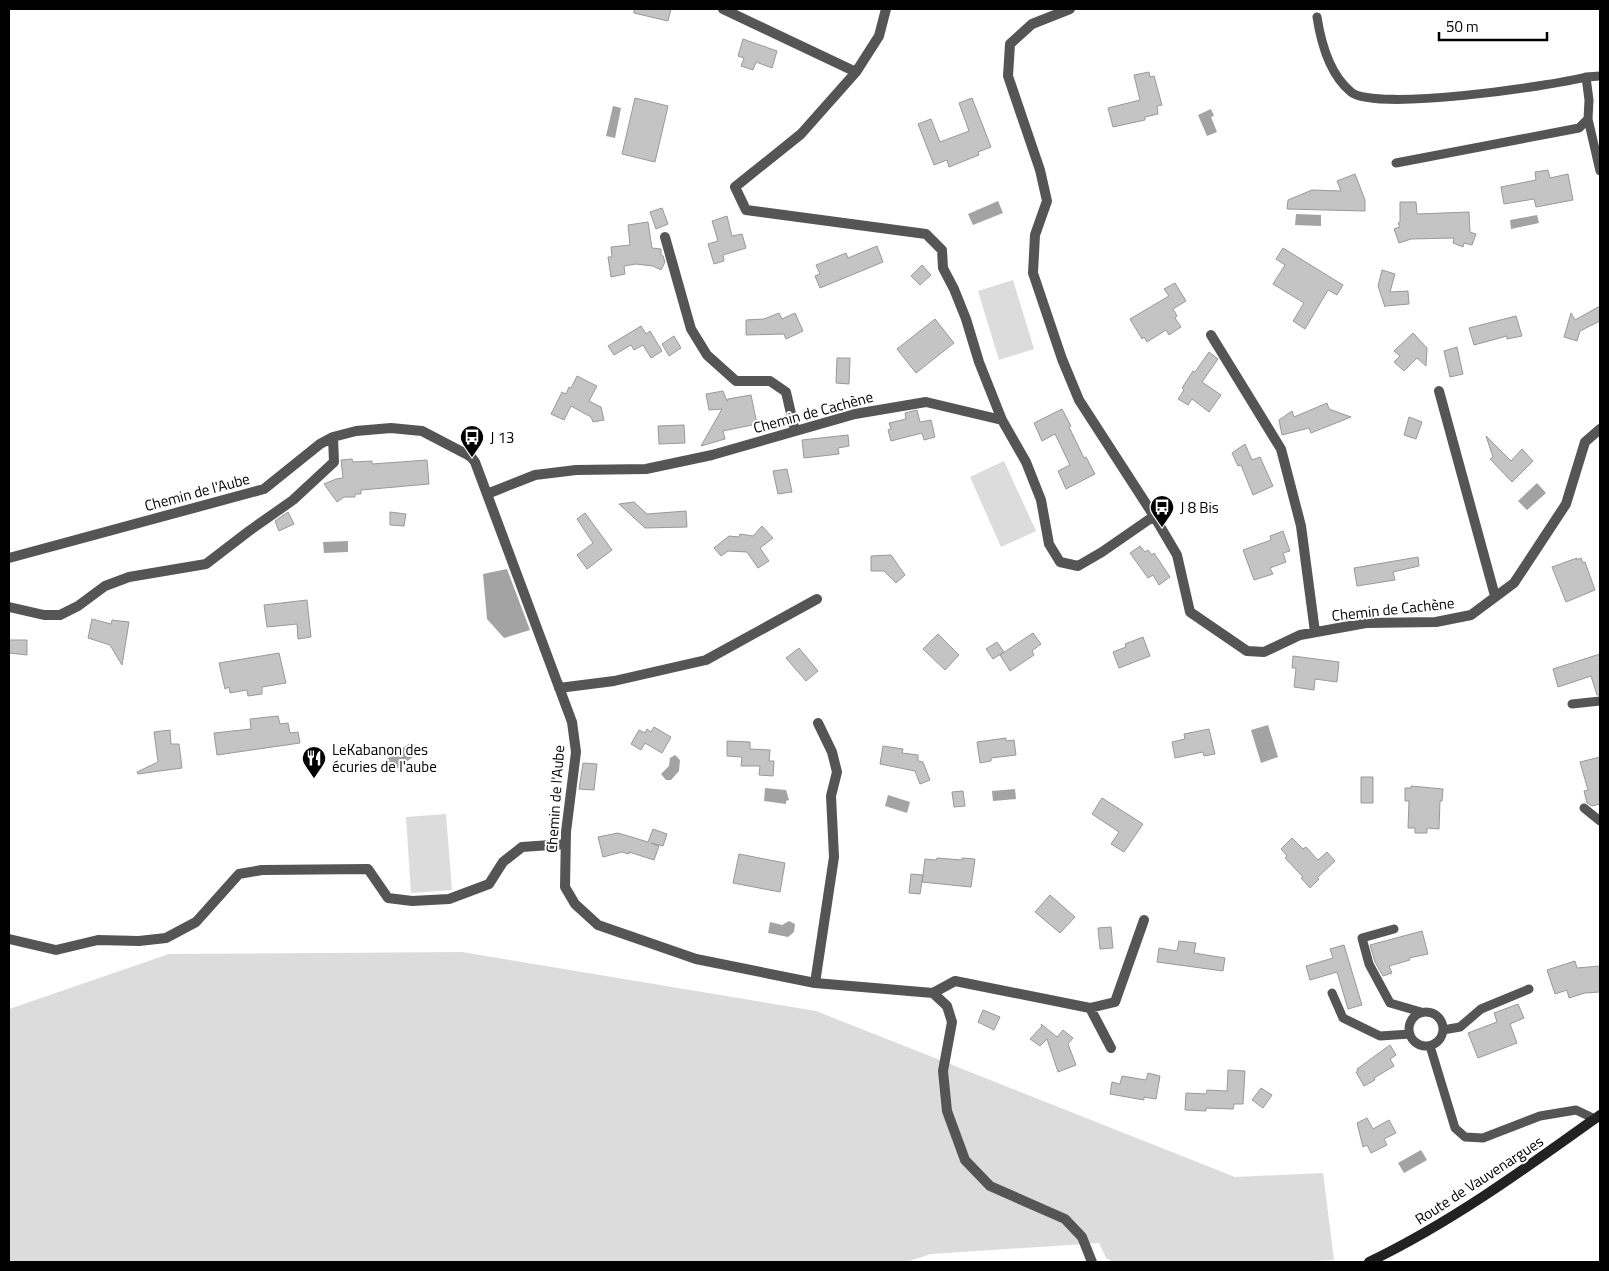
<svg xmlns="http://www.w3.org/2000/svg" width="1609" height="1271" viewBox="0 0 1609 1271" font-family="'Titillium Web',sans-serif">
  <rect width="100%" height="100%" fill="#fff"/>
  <path fill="#dcdcdc" d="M1013,280L1034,349L999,360L978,291Z
    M1004,461L1036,531L1001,547L970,477Z
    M446,814L452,890L411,893L406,817Z
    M462,952L816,1011L1235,1177L1323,1173L1334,1260L1297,1262H1113L1106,1258L1099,1243L931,1254L906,1262H9V1009L169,954Z"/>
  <path fill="#a3a3a3" d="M613,106L621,108L615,138L606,136Z
    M1211,109L1214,116L1211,117L1217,132L1207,136L1198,115Z
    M998,201L1003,213L973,225L968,214Z
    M1296,214L1321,215V226L1295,225Z
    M1537,215L1539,223L1511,229L1510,220Z
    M1537,483L1546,493L1527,510L1518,501Z
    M348,541V552L324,553L323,542Z
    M507,569L530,630L504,638L487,619L483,574Z
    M1268,725L1278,757L1261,763L1251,730Z
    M410,743L412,745L414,744L418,748L416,752L417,754L395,770L387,759Z
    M675,755L680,760L679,771L671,780H666L661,774L669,766L670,758Z
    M765,788L786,790L789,800L786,801V804L764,801Z
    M1015,789L1016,799L993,801L992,791Z
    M888,795L910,802L907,813L885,806Z
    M789,921L795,924L794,932L788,937L768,933L770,922L782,925Z
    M1421,1150L1427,1160L1404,1173L1398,1163Z"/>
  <path fill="#c4c4c4" stroke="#999" d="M634,9H671L668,21L634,13Z
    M743,39L777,51L772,68L756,62L753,70L741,66L744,58L738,56Z
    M1149,72L1150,77L1154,76L1162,105L1157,106L1158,114L1145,117V120L1113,127L1108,108L1140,100L1134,75Z
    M635,98L668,106L655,162L622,154Z
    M972,98L991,147L978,152L979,155L949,167L947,160L934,165L918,124L931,119L940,142L969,131L959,103Z
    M1548,170L1550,178L1568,174L1573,200L1536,207L1534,199L1504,204L1501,187L1536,180L1535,172Z
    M1355,174L1365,200V211L1287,209L1288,200L1312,190L1341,191L1337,181Z
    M1400,202H1416L1417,214L1469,212L1470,232L1476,234L1472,245L1464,243L1463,247L1453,243L1454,238L1411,239L1399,243L1394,229L1400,227L1398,223L1400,222Z
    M662,208L668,224L656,229L650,212Z
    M727,216L732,236L742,234L746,248L723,255L724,261L714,264L708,244L718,241L712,221Z
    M648,222L652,248L661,249V255L663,256L665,262L661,270L653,266L636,264L624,266L625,274L611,277L608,257H612L611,247L630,245L628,225Z
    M877,246L883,262L820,288L815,276L820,274L816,265L846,253L848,258Z
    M1283,248L1343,285L1337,295L1328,290L1305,329L1293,321L1304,303L1273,284L1285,265L1276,259Z
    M922,265L931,275L920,285L911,276Z
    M1382,270L1395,274L1390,292L1408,291L1409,304L1386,306L1385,307L1378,286Z
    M1175,283L1186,301L1173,309L1177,316L1175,318L1181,327L1169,335L1166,330L1147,342L1144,337L1142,339L1130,319L1169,296L1164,289Z
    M1600,306V321L1580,331L1577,341L1564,337L1571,313L1575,320Z
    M779,313L782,319L795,313L803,331L786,339L784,334L746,335V320L764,319Z
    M1516,316L1522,336L1507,339V336L1474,345L1469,328Z
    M935,319L954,343L916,373L897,349Z
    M641,326L646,334L650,331L662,351L651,358L643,345L634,350L631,345L614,355L608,346Z
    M1413,333L1427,348L1426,366L1417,358L1404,371L1394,362L1400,356L1394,351Z
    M674,336L681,348L669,356L662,344Z
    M1457,347L1463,374L1450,377L1444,351Z
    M1209,352L1218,359L1202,382L1221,395L1209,412L1192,399L1188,405L1178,399L1184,390L1182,388L1193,371L1195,372Z
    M837,358H850L849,384L836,383Z
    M577,376L597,386L589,401L601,407L604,420L593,422L591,417L571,406L564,420L551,414L562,392L566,394L569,387L571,388Z
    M723,391L727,401L728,399L751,395L757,424L723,431L725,439L701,446L722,409L709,410L706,394Z
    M1327,403L1329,409L1351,417L1311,433L1309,428L1282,435L1279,420L1292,411L1294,417Z
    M1062,409L1071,426L1069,427L1084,458L1086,457L1095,474L1066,489L1058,471L1070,465L1055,434L1042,441L1034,423Z
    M917,410L920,422L931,420L935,437L924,440L922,433L891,441L888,430L891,429L889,423L906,419L905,413Z
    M1409,417L1422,422L1416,439L1404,435Z
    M684,425L685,443L659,444L658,426Z
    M848,435L849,446L838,448L839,454L804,458L802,440Z
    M1486,436L1511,461L1522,449L1533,461L1512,482L1490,459L1493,457Z
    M1245,444L1252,460L1260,457L1273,486L1253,495L1241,465L1238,466L1232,453Z
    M352,459L353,462L372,461V464L427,460L429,484L361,490V494H355V497H344L337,502L324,484L336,479L343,478L341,460Z
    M787,469L792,492L778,494L773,471Z
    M634,502L647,514L686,511L687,527L645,528L619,504Z
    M288,512L294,524L279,531L275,521Z
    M390,512L406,514L404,526L390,525Z
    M585,513L612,550L587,569L577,555L593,543L577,519Z
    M762,526L773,538L760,548L769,561L758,568L747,552L728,551L721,556L714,548L729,536L739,537L740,534L753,536Z
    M1283,531L1290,551L1283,553L1286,562L1270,568L1273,574L1254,580L1243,550L1271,540L1270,536Z
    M1140,546L1145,552L1148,550L1152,555L1154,553L1170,577L1159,585L1153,575L1148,578L1130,553Z
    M891,555L905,575L896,583L884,571H871V556Z
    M1418,557L1419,566L1393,572L1395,580L1357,586L1354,568Z
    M1577,558V560L1581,558L1583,563L1585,562L1595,590L1566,602L1552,567Z
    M307,600L311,637L298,639L297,624L267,627L264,605Z
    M92,619L111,624L112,620L129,622L122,665L110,645L88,638Z
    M1033,633L1041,644L1032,651L1034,655L1010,671L1000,655Z
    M938,634L959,655L945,670L923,649Z
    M1143,637L1150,656L1119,668L1113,652L1126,647L1125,644Z
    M9,640H27V655L9,653Z
    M997,642L1004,652L993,659L986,649Z
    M799,648L818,671L806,681L786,658Z
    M279,653L286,683L262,687V694L248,696L247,690L230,693L229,687L225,689L219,663Z
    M1600,654V695H1597L1591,676L1558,687L1553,669Z
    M1293,656L1339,662L1337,682L1315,679L1314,690L1294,687L1296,668H1292Z
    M278,716L280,724L288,723L290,733L298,732L300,743L217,755L214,733L251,729L250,719Z
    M654,727L671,737L662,753L645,743L641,750L631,744L639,730L645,733L647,729L651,732Z
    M1209,729L1215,754L1204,756L1203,752L1175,758L1172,742L1185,739L1184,734Z
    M170,730L171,744H179L182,768L138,774L137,772L158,762L154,732Z
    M1006,738V741L1014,740L1016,755L991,758V761L980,763L977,742Z
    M727,741L750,742V749L770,750L769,761H774L773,776L759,775L760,766H741L742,757L727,756Z
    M883,746L903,749L902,753L918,755V761L923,762L930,780L920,784L915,771L880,764Z
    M1600,757V804L1592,806L1587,803L1584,791L1588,790L1580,762Z
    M583,763L597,764L594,790L579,789Z
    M1361,777H1373V803H1361Z
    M1411,786L1443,789L1442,801H1440L1439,829L1427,828V833H1415V828H1408L1409,801H1405V788H1411Z
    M963,791L965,806L954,807L952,792Z
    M1102,798L1143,824L1124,852L1111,844L1119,832L1092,814Z
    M653,829L667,834L663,846L651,843L659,846L654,860L629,852V854L622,852L603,857L598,837L618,833L648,842Z
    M1292,838L1303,849L1306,847L1318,860L1327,852L1335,861L1317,878L1319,879L1310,888L1301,878L1303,877L1285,858L1287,856L1281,849Z
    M739,854L785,863L780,892L733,883Z
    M937,858L962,860V858L975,859L971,887L922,882L925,859L936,860Z
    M911,874L923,875L920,894L909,893Z
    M1050,895L1075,917L1060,933L1035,912Z
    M1111,927L1113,948L1100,949L1098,928Z
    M1422,931L1428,954L1409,958L1410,960L1389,966L1392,973L1383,976L1375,962L1370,945Z
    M1179,941L1196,943L1194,953L1225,958L1223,971L1157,962L1159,948L1177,951Z
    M1344,945L1362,1005L1348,1009L1337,972L1310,980L1306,966L1333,958L1330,949Z
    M1575,961L1577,968L1600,966V992L1585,993L1569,998L1567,990L1555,994L1547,970Z
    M1518,1004L1524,1018L1510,1024L1517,1043L1478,1058L1468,1033L1497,1022L1494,1013Z
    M983,1010L1000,1017L994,1030L978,1022Z
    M1041,1024L1057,1037L1063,1030L1073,1038L1068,1044L1076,1065L1058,1072L1047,1039L1040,1046L1030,1039L1042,1026Z
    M1390,1045L1396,1055L1390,1059L1394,1066L1374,1078L1375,1080L1364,1086L1356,1072L1358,1071L1357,1069Z
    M1228,1070L1245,1071L1243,1104H1234L1233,1109L1206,1108V1111L1185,1110L1186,1093L1206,1094L1207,1090L1227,1091Z
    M1148,1073L1160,1076L1156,1099L1144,1097V1100L1110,1094L1112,1082L1120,1084L1122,1076L1146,1080Z
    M1261,1088L1272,1095L1263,1108L1252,1100Z
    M1367,1118L1373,1129L1389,1120L1396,1133L1384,1139L1387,1145L1371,1153L1367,1145L1363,1147L1357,1123Z"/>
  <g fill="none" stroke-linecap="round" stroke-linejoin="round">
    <path stroke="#555" stroke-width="9" d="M1317,17C1321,43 1329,74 1351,92C1376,112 1550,86 1586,77
      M1588,119L1600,171
      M1396,163L1579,128L1588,119L1589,100L1586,77L1600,76
      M1572,704L1600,701
      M1584,808L1600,821
      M1394,929L1362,938L1369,964L1390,1003L1421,1012
      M1332,993L1343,1018L1380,1036L1410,1034
      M1409 1029a17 17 0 1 1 34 0a17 17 0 1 1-34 0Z
      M1443,1030L1460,1027L1481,1009L1529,989
      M1430,1046L1455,1128L1465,1137L1483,1138L1540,1116L1576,1110L1595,1119"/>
    <path stroke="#555" stroke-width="10" d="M723,9L856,72L801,134L735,187L746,210L926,234L942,250L943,268L954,289L966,319L979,362L1002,420
      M1070,9L1032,24L1010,44L1008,76L1040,170L1047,201L1035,235L1033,273L1062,359L1079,400L1154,516
      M856,72L879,36L886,9
      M665,237L691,329L707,355L736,381H770L786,392L795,431
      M1211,335L1281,449L1301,526L1315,632
      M1439,391L1495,596
      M487,494L535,475L576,470L646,469L712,455L855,414L926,402L1002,420L1026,462L1041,500L1049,544L1060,562L1078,566L1102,552L1154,516L1177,555L1190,612L1247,651L1264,652L1300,635L1366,623L1436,622L1471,615L1514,583L1566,504L1585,442L1600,429
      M9,558L264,489L320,444L333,437L356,431L391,428L422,431L468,455L472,458L475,462L572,722L576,752L566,832L565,887L575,904L598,925L696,959L815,983L933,993L947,1006L952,1022L943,1071L947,1111L965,1160L990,1186L1065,1219L1082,1237L1092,1262
      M9,607L44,615H60L78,606L105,586L129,577L206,564L249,531L293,500L334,462L333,437
      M559,688L614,681L706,660L817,599
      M9,939L56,950L98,940L139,941L166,938L196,922L239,874L262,870L368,869L388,898L412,901L449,899L489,884L503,862L522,847L565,844
      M815,983L834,857L831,796L837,772L832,752L818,723
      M933,993L955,981L1090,1008L1111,1048
      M1090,1008L1115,1002L1144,920"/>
    <path stroke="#222" stroke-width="10" d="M1369,1262C1452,1222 1526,1168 1600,1115"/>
  </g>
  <defs>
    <g id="bus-pin" transform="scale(1.25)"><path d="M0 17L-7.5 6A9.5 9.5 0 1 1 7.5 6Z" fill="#000" stroke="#fff"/><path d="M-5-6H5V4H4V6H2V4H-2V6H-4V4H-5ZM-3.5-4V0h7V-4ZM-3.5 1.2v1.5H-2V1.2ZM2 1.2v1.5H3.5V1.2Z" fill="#fff"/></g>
    <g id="restaurant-pin" transform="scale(1.25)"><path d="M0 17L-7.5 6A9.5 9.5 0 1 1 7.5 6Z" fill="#000" stroke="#fff"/><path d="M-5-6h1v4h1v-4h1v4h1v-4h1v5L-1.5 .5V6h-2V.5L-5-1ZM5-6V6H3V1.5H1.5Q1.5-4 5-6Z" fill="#fff"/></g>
  </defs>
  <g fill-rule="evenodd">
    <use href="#bus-pin" x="472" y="437"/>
    <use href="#bus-pin" x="1162" y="507"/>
    <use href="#restaurant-pin" x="314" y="758"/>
  </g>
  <g text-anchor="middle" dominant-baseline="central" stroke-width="4" stroke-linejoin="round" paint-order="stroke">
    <g font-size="15" fill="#000" stroke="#fff">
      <text transform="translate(813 412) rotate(-15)">Chemin de Cachène</text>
      <text transform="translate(197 492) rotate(-15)">Chemin de l'Aube</text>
      <text transform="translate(1393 609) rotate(-6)">Chemin de Cachène</text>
      <text transform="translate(555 799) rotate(-86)">Chemin de l'Aube</text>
      <text transform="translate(1479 1180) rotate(-33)">Route de Vauvenargues</text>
    </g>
    <g font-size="15" fill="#000" stroke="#fff" text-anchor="start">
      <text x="490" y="437">J 13</text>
      <text x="1180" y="507">J 8 Bis</text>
      <text x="332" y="749">LeKabanon des<tspan x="332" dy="17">écuries de l'aube</tspan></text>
    </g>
  </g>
  <rect width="1609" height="1271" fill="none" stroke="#000000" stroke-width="20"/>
  <path d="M1439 32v8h108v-8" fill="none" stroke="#000000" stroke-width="2.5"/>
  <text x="1446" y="32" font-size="15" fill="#000000" stroke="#ffffff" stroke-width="4" paint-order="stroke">50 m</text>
</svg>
